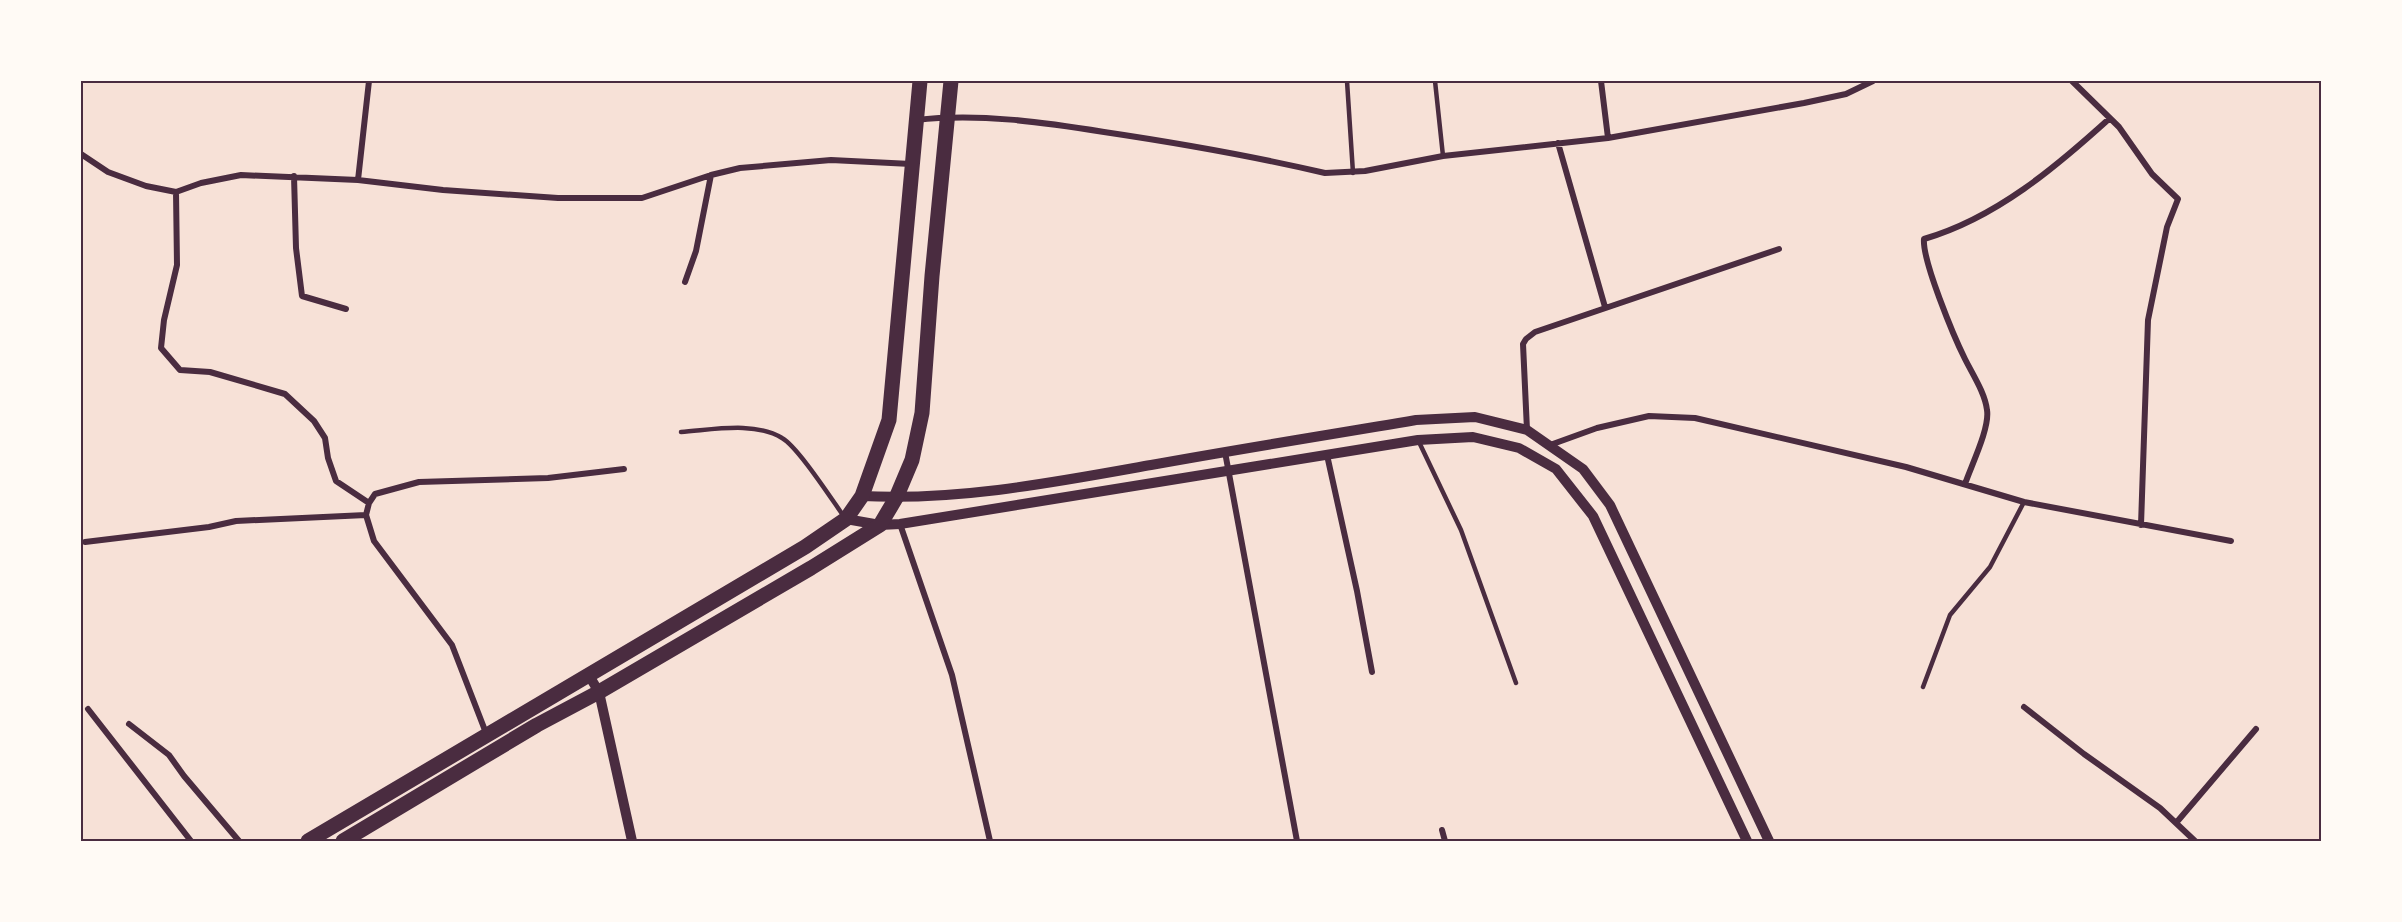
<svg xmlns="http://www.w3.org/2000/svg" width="2402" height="922" viewBox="0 0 2402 922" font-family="Raleway,sans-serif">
  <rect width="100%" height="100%" fill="#f7e1d7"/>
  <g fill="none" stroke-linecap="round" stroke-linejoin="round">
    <path stroke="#4a2c40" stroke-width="4.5" d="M1347,81L1353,173
      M1435,81L1443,156
      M681,432C712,430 754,421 782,438C798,447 832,500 845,518
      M1419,442L1461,530L1516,683
      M1923,687L1950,615L1990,567L2024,502"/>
    <path stroke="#4a2c40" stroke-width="6" d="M1601,81L1608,138
      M2072,81L2119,127L2152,174L2178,199L2167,227L2148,320L2141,525
      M916,120C979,113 1042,122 1104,132C1178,143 1252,156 1325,173L1365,171L1443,156L1608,138L1804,103L1846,94L1873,81
      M1558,143L1605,307
      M81,154L108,172L146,186L176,192L201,183L241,175L358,180L443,190L558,198H642L711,175L740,168L831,160L911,164
      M294,176L296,248L302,296L346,309
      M358,180L369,81
      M176,192L177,265L164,320L161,348L180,370L210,372L285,394L314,421L325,438L328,458L336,481L369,503
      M685,282L696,251L711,175
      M1527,430L1523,344L1526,339L1535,332L1779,249
      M1550,445L1597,428L1649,416L1695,418L1906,467L2024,502L2231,541
      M1225,452L1297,841
      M1327,455L1357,591L1372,672
      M1965,484C1971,466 1990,428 1987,410C1985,393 1973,375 1965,359C1954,337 1922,260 1924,239C1996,218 2056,167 2110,118
      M900,524L952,675L990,841
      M85,542L209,527L236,521L366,515
      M2024,707L2084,754L2160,808L2195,841
      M88,709L191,841
      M129,724L169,755L184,776L239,841
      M486,733L452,645L374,541L366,515L369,503L375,494L419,482L548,478L624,469
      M2176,823L2256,729
      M1442,830L1445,841"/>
    <path stroke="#4a2c40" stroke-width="10" d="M862,496C959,501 1056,482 1151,465C1239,449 1328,435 1416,420L1475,417L1527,430L1583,469L1610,505L1769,841
      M846,519L880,525L900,524L1418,440L1473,437L1519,448L1556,469L1593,516L1747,841
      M588,674L599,692L632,841"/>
    <path stroke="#4a2c40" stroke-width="15" d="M308,841L805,547L846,519L862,496L889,420L920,81
      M343,841L537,725L599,692L811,568L880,525L896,498L912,460L922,413L932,276L951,81"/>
  </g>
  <rect width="2402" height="922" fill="none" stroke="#fffaf5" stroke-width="165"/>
  <rect x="82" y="82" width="2238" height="758" fill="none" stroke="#4a2c40" stroke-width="2"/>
</svg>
